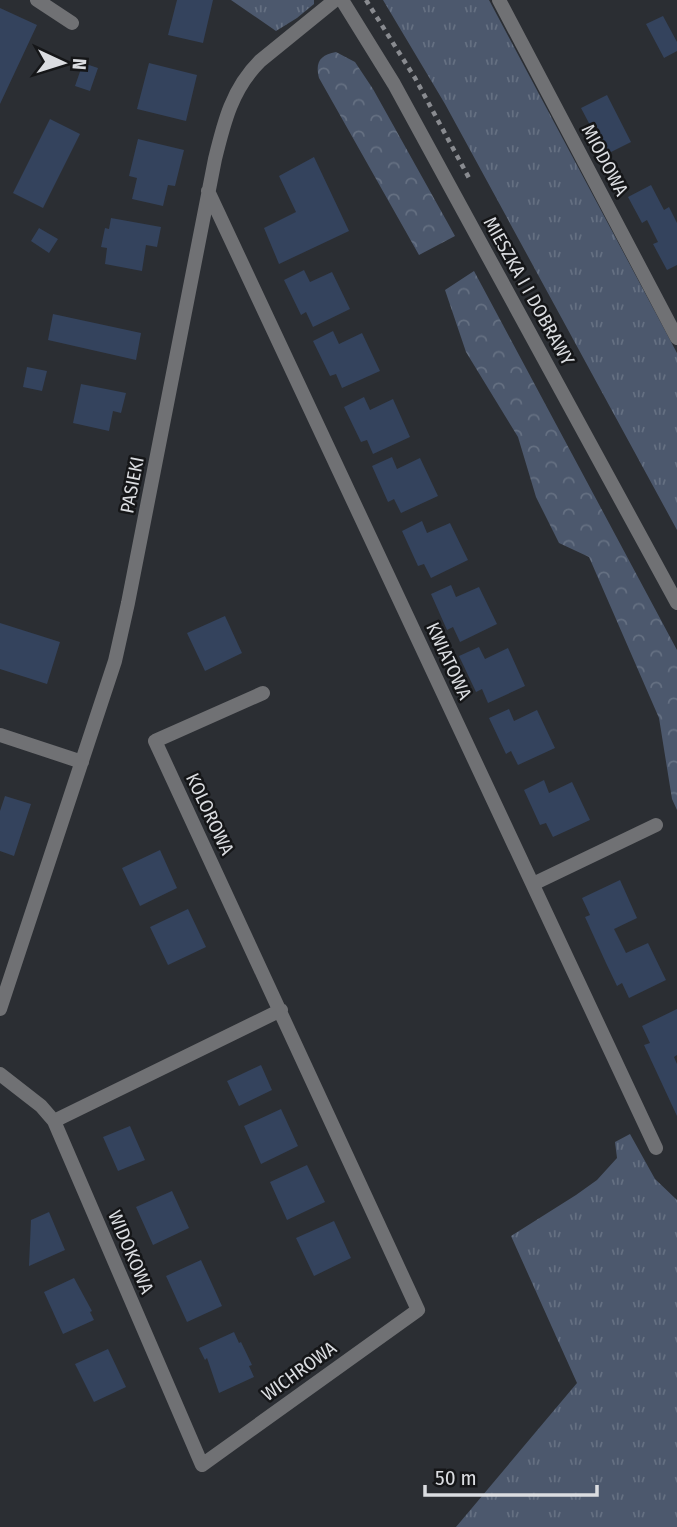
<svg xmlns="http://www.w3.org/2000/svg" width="677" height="1527" viewBox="0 0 677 1527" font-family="'Fira Sans Condensed',sans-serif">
  <defs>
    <pattern id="grass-tufts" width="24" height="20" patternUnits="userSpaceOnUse" patternTransform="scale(1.75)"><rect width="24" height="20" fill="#4c586d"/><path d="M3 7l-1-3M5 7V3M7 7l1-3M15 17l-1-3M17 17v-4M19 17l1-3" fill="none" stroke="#657082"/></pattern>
    <pattern id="forest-crowns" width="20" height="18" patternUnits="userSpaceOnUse" patternTransform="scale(1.75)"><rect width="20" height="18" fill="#4c586d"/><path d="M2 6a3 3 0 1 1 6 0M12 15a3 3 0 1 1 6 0" fill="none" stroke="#657082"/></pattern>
  </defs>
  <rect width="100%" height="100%" fill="#2b2e33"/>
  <path fill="url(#grass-tufts)" d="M231,0H314V4L297,18L276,31Z
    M383,0H489L677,353V530L445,104Z
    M630,1134L655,1179L677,1200V1527H456L577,1383L511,1236L576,1195L597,1180L617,1158L615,1142Z"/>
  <path fill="url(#forest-crowns)" d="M336,52L355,62L373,89L455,236L419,255L319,78C315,62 320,55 336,52Z
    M474,271L677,650V810L672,799L659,718L589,557L559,543L536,497L518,437L466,352L445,290Z"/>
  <path fill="#34435d" d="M177,0H213L203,43L168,35Z
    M0,8L37,25L0,104Z
    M663,16L677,42V51L664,58L646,24Z
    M83,63L98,68L90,91L75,86Z
    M149,63L197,75L186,121L137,109Z
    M607,95L631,142L605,155L595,136L600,133L596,125L591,127L581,108Z
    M50,119L80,134L43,208L13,193Z
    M138,139L184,150L175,186L168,185L163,206L132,199L137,178L129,176Z
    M314,157L349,231L279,264L264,228L296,212L279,176Z
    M651,185L664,210L669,207L677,223V265L667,270L653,244L658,242L647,220L642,223L628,197Z
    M111,218L161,227L157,247L146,245L142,271L105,264L107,248L101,247L105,228L109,229Z
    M39,228L58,239L49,253L31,241Z
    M304,270L310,282L332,272L350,309L313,327L306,312L301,315L284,280Z
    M53,314L141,333L136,360L48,340Z
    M333,331L339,344L362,333L380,371L342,388L336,374L330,376L313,341Z
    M27,367L47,371L42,391L23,387Z
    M81,384L126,393L121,413L113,411L109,431L73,423Z
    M364,397L370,410L393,399L410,437L373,454L367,440L361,442L344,407Z
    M392,457L397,469L420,458L438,496L401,513L394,499L388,502L372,466Z
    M422,521L427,533L450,523L468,560L431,578L424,564L418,566L402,531Z
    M451,585L456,597L479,587L497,624L460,642L453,627L447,630L431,594Z
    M225,616L242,653L205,671L187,633Z
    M0,623L60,642L47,684L0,669Z
    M479,647L485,659L508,648L525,686L488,703L482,689L476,692L459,656Z
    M509,709L514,721L537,710L555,748L518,765L511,751L506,754L489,718Z
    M544,780L549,793L572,782L590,820L553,837L546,823L540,825L524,790Z
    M5,796L31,804L14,856L0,851V811Z
    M160,850L177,888L140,906L122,868Z
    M620,880L637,918L614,929L626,953L648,943L666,980L629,998L622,983L617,986L606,963L585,917L590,915L582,898Z
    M188,909L206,947L168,965L150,927Z
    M677,1009V1055L674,1057L677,1064V1116L644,1045L650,1043L642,1026Z
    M261,1065L272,1090L239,1106L227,1081Z
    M281,1109L298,1146L261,1164L244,1126Z
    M130,1126L145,1160L118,1171L103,1137Z
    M307,1165L325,1202L287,1220L270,1182Z
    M172,1191L189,1228L153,1245L136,1207Z
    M49,1212L65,1250L29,1266L31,1220Z
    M334,1221L351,1258L314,1276L296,1238Z
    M201,1260L222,1306L187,1322L166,1276Z
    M74,1278L92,1311L90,1312L94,1320L63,1334L44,1292Z
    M234,1332L239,1343L241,1342L252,1365L249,1366L254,1377L219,1393L207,1358L205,1360L199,1348Z
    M108,1349L126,1387L94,1402L75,1364Z"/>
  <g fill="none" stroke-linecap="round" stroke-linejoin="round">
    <path stroke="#898b90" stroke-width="4.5" stroke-dasharray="5 5" stroke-linecap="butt" d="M366,0L415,78L469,178"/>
    <path stroke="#707174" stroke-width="14" d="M37,0L72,23
      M342,0L394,84L677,603
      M499,0L677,338
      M208,191L656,1148
      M0,735L82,762
      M533,884L656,825
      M0,1009L115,661L128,603L215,159C224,122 232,89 260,61L335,0
      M0,1074L41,1106L54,1121L202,1465L418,1310L155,741L263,693
      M54,1121L281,1010"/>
  </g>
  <g text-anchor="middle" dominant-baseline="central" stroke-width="5" stroke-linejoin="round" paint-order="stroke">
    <g font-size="19" fill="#dbdde1" stroke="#151618">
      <text transform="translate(605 160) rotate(62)">MIODOWA</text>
      <text transform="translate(529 291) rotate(61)">MIESZKA I I DOBRAWY</text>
      <text transform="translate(132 485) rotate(-79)">PASIEKI</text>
      <text transform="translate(449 661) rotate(65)">KWIATOWA</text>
      <text transform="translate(210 814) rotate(65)">KOLOROWA</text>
      <text transform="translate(131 1252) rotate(67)">WIDOKOWA</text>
      <text transform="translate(299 1371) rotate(-36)">WICHROWA</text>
    </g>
  </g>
  <g transform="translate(63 63) rotate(94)" stroke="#151618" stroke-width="5" paint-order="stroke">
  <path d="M0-5L12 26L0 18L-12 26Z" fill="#dbdde1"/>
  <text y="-10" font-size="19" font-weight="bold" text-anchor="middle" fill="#dbdde1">N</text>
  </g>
  <path d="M425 1485v10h172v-10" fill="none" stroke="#dbdde1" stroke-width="3.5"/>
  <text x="435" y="1485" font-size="21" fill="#dbdde1" stroke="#151618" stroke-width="5" paint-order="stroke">50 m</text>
</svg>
